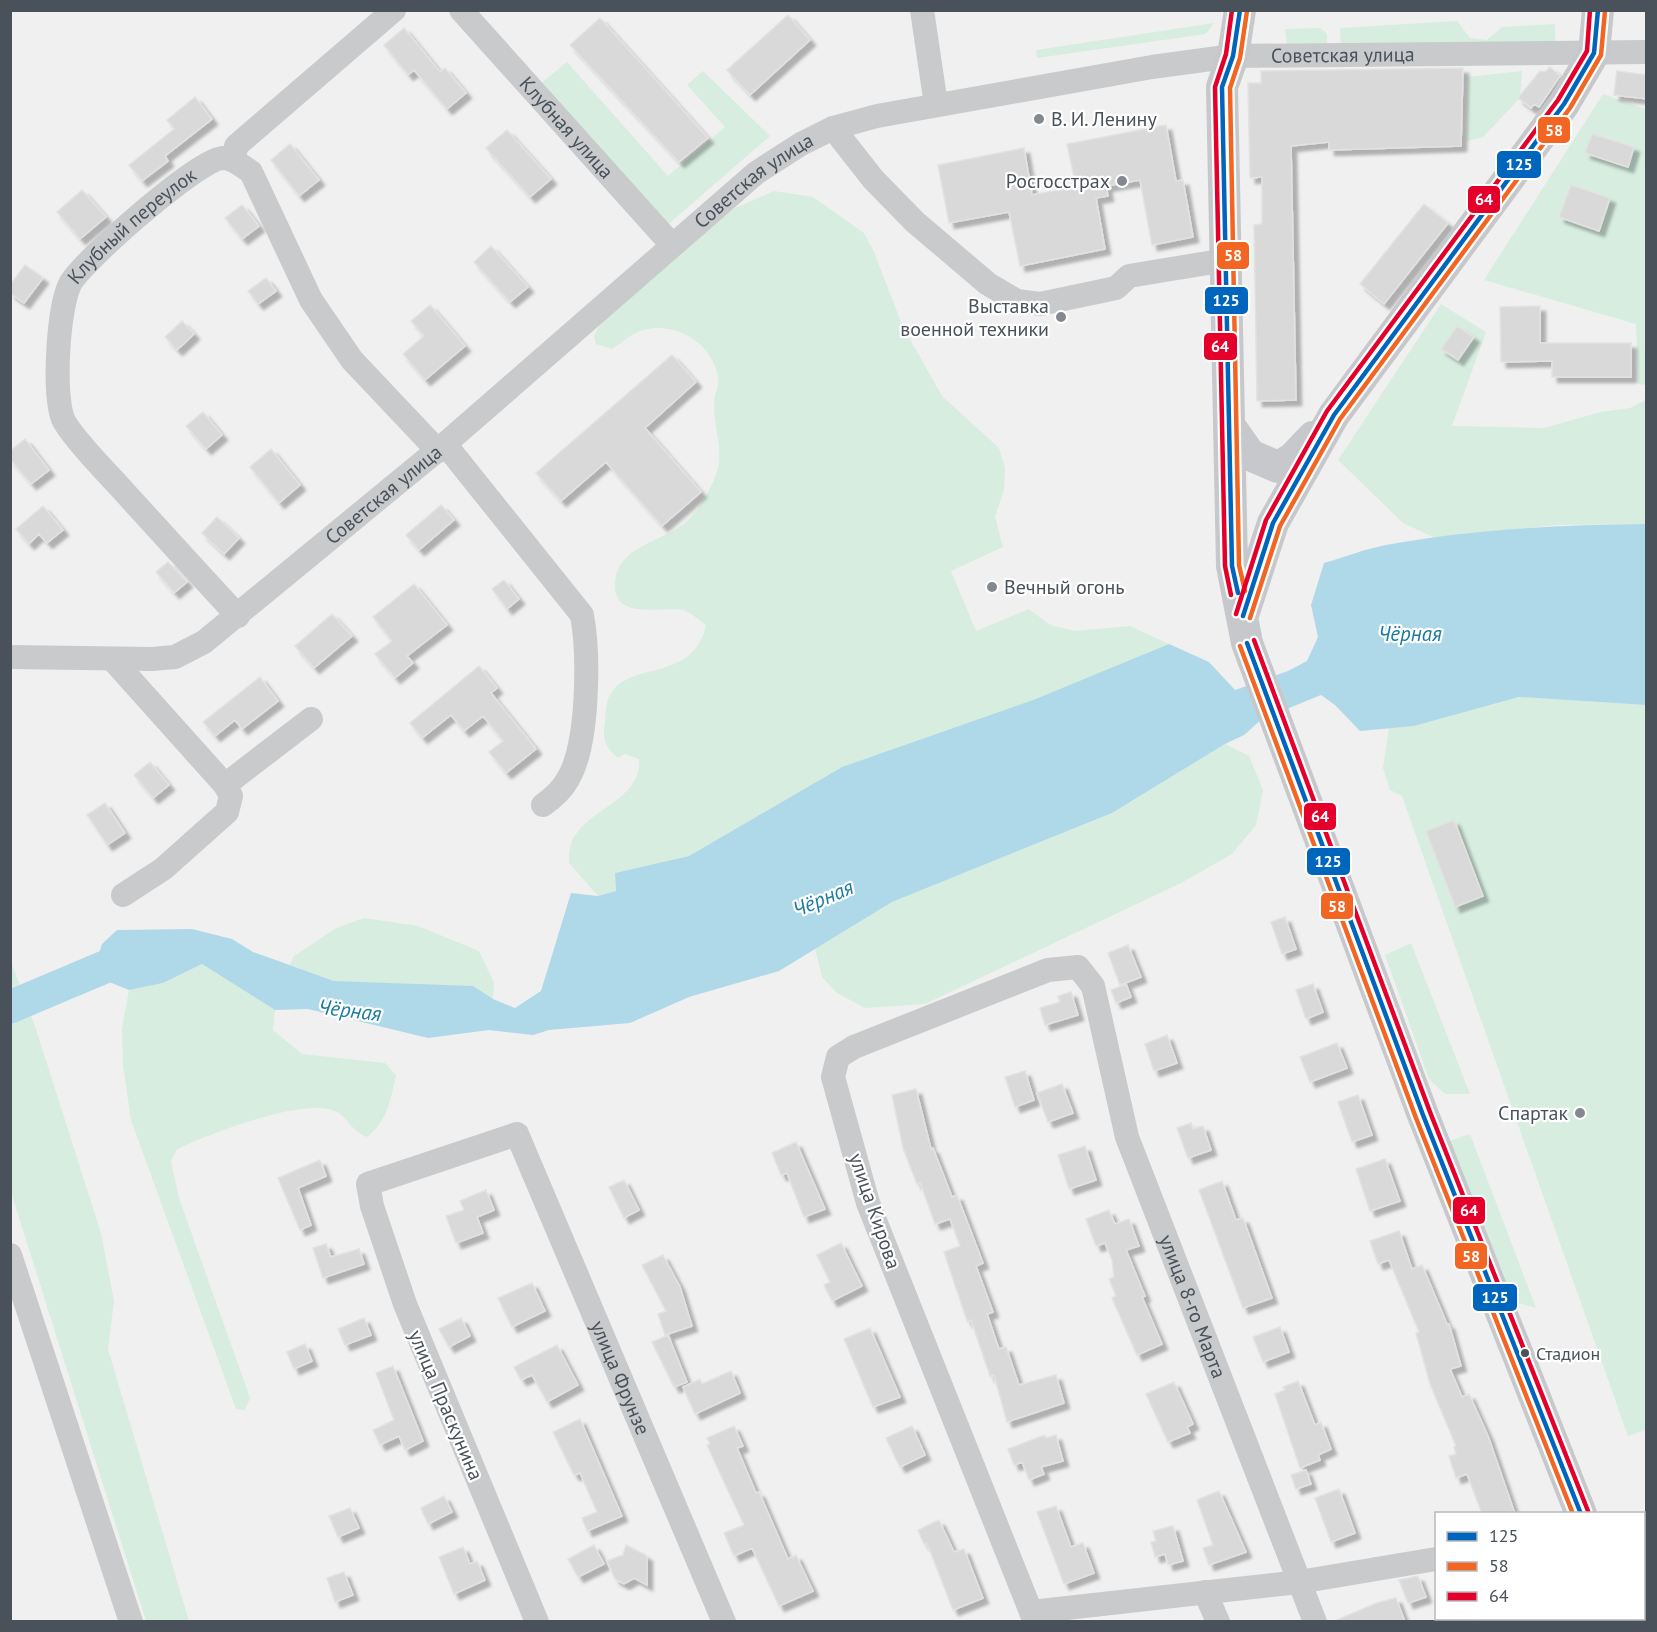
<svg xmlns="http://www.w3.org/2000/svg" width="1657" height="1632" viewBox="0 0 1657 1632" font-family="'PT Sans',sans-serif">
  <defs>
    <filter id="shadow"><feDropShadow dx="5.5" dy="5.5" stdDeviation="1.5" flood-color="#0004"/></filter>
  </defs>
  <rect width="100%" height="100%" fill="#f0f0f0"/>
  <path fill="#d7ede0" d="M1457,21L1470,38L1487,40L1502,27L1555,24L1556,53L1341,51L1340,28Z
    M1214,23L1206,34L1037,58L1036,50Z
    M1321,28L1327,34V50L1288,51L1285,29Z
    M567,62L668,176L725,127L687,85L703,71L770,136L664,228L540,84Z
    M1522,71L1520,98L1483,137L1467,141L1468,77Z
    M1603,94L1646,109V385L1638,384L1636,324L1484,280Z
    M774,191L813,197L864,233L874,252L903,327L942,396L999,448L1005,468L1004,489L995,517L1003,547L951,571L976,631L1029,609L1050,625L1075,631L1130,626L1169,644L1033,700L842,767L689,856L615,873L616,891L598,896L569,863C569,858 569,850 571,844C583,809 643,801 639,759L625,754L618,758C605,747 602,739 605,722C606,714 606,701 610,695C630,659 693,684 706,625C699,620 690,612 683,610C663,606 614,621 615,585C616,545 662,543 686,522C698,511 707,495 714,480C726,454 714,431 714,404C714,395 720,386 718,377C712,343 676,321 643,330C632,333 621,343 612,349L596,344L594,336L604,317L733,209Z
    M1441,304L1486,332L1452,426L1544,428L1601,412L1630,408L1646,400V524L1556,525L1435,538L1403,523L1338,460Z
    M1519,697L1646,705V1430L1628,1436L1402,796L1390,790L1383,768L1389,728L1414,726Z
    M1225,744L1249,756L1263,790L1256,825L1232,854L1181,883L925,1004L865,1008L837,993L822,977L815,949L892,902L1112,813Z
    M364,918L418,926L479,951L494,983L493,999L334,981L290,965L293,957L336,928Z
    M1411,943L1470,1094H1445L1429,1079L1385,955Z
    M11,962L36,1029L101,1233L114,1301L108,1349L189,1621H146L11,1192Z
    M202,964L275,1010L273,1030L302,1054L385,1063L396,1075C391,1099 387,1122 367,1137C351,1131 348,1117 335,1111C303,1097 209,1134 177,1149L171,1161L179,1198L250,1398L245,1410L236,1409L131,1120L123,1066L122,1029L129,990L163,983Z
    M1470,1134L1536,1308L1515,1302L1449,1141Z"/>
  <path fill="#afd9e8" d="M1646,524V705L1519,697L1414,726L1360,731L1335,705L1321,695L1262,719L1244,735L1225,744L1112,813L892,902L779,971L689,997L630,1023L549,1030L533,1035L489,1030L428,1038L308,1009L275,1010L202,964L163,983L129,990L92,975L102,944L117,930L192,929L232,939L253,952L334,981L473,986L493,999L515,1008L541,991L571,893L598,896L616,891L615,873L689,856L842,767L1033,700L1169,644L1209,662L1235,690L1288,671L1307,661L1318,637L1311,605L1324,563C1345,557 1365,549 1386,545C1472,529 1559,525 1646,524Z"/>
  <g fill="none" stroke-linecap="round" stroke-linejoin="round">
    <path stroke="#afd9e8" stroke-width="33" d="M10,1007L133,955"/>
  </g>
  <path fill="#d9d9da" stroke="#e2e2e3" stroke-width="1.5" filter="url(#shadow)" d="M788,15L810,40L750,95L727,70Z
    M600,18L708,138L679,162L570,45Z
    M404,28L440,72L445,68L466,93L447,109L414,70L408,75L384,45Z
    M1550,67L1560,76L1539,107L1534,104L1531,108L1518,98L1540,71L1545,72Z
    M1463,68L1461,146L1329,150V142L1291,146L1296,400L1257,401L1254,225L1262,224V177L1250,178L1248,83H1261V71Z
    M1617,71L1647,75V99L1614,95Z
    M195,97L212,119L165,156L168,161L142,181L129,165L174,129L167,120Z
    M1166,125L1176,181L1183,180L1193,237L1152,245L1140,180L1106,186L1108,196L1096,198L1105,249L1020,266L1009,212L949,223L938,165L1024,148L1032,195L1076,187L1067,144Z
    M507,130L551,179L530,197L486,148Z
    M1592,134L1634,147L1628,167L1585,153Z
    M290,144L319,180L299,196L271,160Z
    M1571,185L1610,198L1599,231L1559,217Z
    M82,190L106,217L80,239L57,212Z
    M1424,204L1448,223L1384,304L1360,284Z
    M242,205L259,226L242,239L225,218Z
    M491,246L528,287L510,302L474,262Z
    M25,265L43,278L24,303L10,293V285Z
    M266,278L276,291L258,304L248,291Z
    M430,305L465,346L425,380L403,354L424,336L411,321Z
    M1540,306V343H1631V377H1552V361L1501,362L1500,307Z
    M182,321L194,334L177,350L165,337Z
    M1457,326L1474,337L1458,360L1441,349Z
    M672,355L696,382L645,428L701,492L662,526L606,462L561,501L536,473Z
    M203,412L222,435L206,449L186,426Z
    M25,439L49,470L31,484L10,459V451Z
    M271,449L300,485L279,503L250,467Z
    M441,505L454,520L419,550L406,535Z
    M43,506L63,530L47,543L39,534L29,544L16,529Z
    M217,517L239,538L224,554L202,533Z
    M168,562L187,582L174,593L156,572Z
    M504,580L519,599L507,609L492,589Z
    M414,584L447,625L407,656L413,663L395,678L375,654L392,641L373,617Z
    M332,614L352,636L314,668L295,646Z
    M479,666L497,688L491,693L536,749L506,773L489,752L503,741L483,716L464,731L451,715L422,738L410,723Z
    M260,677L278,701L242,729L235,720L215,736L203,722Z
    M150,762L169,785L153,798L134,775Z
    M105,803L125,833L107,845L87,815Z
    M1454,820L1483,896L1455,907L1426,831Z
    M1285,917L1296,949L1282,954L1271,922Z
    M1128,945L1141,977L1120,985L1108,953Z
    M1126,984L1131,997L1116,1003L1111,990Z
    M1313,984L1323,1012L1306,1019L1296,990Z
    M1071,992L1078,1015L1045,1025L1040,1008L1060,1002L1058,996Z
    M1167,1035L1177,1063L1154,1071L1145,1044Z
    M1337,1043L1347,1068L1310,1082L1300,1057Z
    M1025,1071L1034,1100L1015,1107L1005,1077Z
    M1062,1084L1073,1113L1048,1122L1037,1093Z
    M916,1089L931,1149L933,1148L952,1197L957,1195L983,1263L976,1266L993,1312L987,1314L999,1349L1006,1347L1019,1385L1056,1375L1064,1403L1007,1422L994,1375L990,1376L971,1320L967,1321L944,1252L960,1246L950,1219L935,1224L920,1182L917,1184L903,1148L892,1095Z
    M1358,1095L1372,1135L1352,1142L1338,1102Z
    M1191,1123L1193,1129L1203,1126L1211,1150L1188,1158L1177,1128Z
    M796,1142L825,1209L804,1217L787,1173L781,1175L772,1153Z
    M1085,1146L1096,1180L1069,1189L1058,1155Z
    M1385,1159L1400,1201L1370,1211L1356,1169Z
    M320,1160L326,1176L298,1188L311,1225L300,1230L278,1178Z
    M624,1180L639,1210L624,1218L609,1187Z
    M1222,1181L1236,1220L1243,1218L1272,1298L1243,1308L1199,1190Z
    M486,1190L494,1210L477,1217L483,1233L456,1243L446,1216L464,1210L460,1201Z
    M1109,1210L1115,1224L1129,1219L1139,1246L1126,1250L1145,1296L1142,1297L1162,1344L1137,1355L1112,1298L1116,1296L1109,1279L1114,1277L1112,1260L1105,1243L1096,1246L1086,1219Z
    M1399,1231L1412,1269L1422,1265L1447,1324H1449L1461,1366L1450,1369L1462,1397L1469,1394L1488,1436L1515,1514H1482L1467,1474L1456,1478L1449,1456L1456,1454L1454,1447L1456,1446L1430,1384L1416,1333L1419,1332L1389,1260L1378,1264L1370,1241Z
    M841,1243L862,1286L832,1301L824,1285L830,1282L817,1255Z
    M326,1244L331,1257L359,1249L364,1264L323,1278L313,1248Z
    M663,1255L680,1287L692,1326L665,1335L658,1314L666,1311L642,1265Z
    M532,1283L545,1311L512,1327L498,1298Z
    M364,1318L371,1335L345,1345L338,1329Z
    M461,1318L470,1336L449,1347L439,1329Z
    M1280,1327L1289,1352L1263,1362L1253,1337Z
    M870,1328L900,1397L873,1407L844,1339Z
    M668,1335L687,1382L674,1387L652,1342Z
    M305,1344L312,1361L294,1369L287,1352Z
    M557,1345L578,1385L547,1402L532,1375L521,1380L514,1367Z
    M393,1366L423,1441L405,1450L399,1436L380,1445L373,1430L394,1420L376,1373Z
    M731,1371L740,1393L695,1414L683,1387L700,1379L702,1384Z
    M1298,1381L1315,1425L1321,1422L1331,1449L1318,1455L1320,1460L1300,1468L1275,1394L1285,1390L1283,1387Z
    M1174,1382L1193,1424L1187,1427L1190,1433L1168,1442L1146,1394Z
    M580,1419L622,1516L587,1531L582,1518L597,1512L580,1473L574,1475L553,1432Z
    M734,1426L743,1446L737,1448L756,1493L759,1492L788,1559L796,1555L813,1591L779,1606L752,1548L734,1556L724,1533L744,1525L707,1445L710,1444L707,1438Z
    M912,1426L925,1455L900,1467L886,1438Z
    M1045,1435L1046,1438L1056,1435L1063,1461L1041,1467L1044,1474L1029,1480L1022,1462L1014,1465L1008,1449Z
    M1306,1470L1311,1484L1296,1489L1291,1475Z
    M1339,1489L1355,1533L1331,1542L1315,1498Z
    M1219,1491L1246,1552L1209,1565L1203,1548L1213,1545L1197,1500Z
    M444,1496L452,1512L428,1524L421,1508Z
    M1056,1506L1071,1547L1083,1543L1094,1573L1064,1584L1037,1512Z
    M350,1508L359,1528L338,1537L329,1516Z
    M939,1520L954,1552L964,1549L983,1598L953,1610L927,1543L924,1544L918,1530Z
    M1173,1526L1183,1561L1168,1565L1165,1554L1155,1557L1151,1542L1156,1541L1153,1531Z
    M594,1545L604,1564L578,1577L568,1559Z
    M626,1545L647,1556V1585L634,1578L624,1584L615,1579L607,1561L623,1555Z
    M463,1547L470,1564L477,1561L485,1580L454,1594L439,1557Z
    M344,1572L353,1595L335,1602L327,1578Z
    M1418,1576L1426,1597L1408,1603L1399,1580Z
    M1396,1598L1405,1622H1332L1377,1603Z"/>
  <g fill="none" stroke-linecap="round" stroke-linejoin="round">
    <g stroke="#c8cacc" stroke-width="24">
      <path id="s1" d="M461,10L672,245"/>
      <path d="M922,10L936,105"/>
      <path d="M833,128L873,179L915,222L988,284L1017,301L1040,304L1116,288L1129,276L1226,260"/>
      <path d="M234,160L236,146L394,10"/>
      <path d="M445,444L582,615C589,654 589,744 568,779C562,790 553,798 543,805"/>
      <path id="s2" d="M238,616C198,573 158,529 118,485C105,471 70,435 63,419C53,393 58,309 70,284C81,262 201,157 223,158C233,158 242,166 251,172L311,300L352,360L438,451"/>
      <path id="s3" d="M10,657L152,659L175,657L204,642L445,444L756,173L801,144L833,128L877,116L1152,67L1233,56L1646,52"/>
      <path d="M113,660L225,785L231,796L227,812L163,869L123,895"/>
      <path d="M225,785L311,719"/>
      <path d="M10,1255L131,1622"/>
      <path d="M1205,1592L1218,1622"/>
      <path d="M1031,1612L1299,1582L1436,1559"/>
      <path id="s4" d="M537,1622L405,1304L372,1206L368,1184L517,1134L724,1622"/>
      <path id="s5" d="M1035,1622L868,1203L833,1077L838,1057L854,1047L1048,970L1078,967L1093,986L1127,1137L1315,1622"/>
    </g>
    <path stroke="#c6c8cb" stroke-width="32" d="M1240,10L1233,56L1222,87L1232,566L1247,643L1423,1115L1581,1514
      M1231,428L1250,455L1278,467L1292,459L1313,437
      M1244,612L1273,523L1334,415L1564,104L1594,53L1598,10
      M1625,1618L1626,1622"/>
    <g stroke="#fff" stroke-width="9">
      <path id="bus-1" d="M1238,593L1232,566L1222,87L1233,56L1240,10
        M1243,616L1273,523L1334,415L1564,104L1594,53L1598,10
        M1247,643L1423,1115L1581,1514"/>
    </g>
    <g stroke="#fff" stroke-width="9">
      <path id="bus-2" d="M1245,591L1239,565L1230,88L1240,58L1247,11
        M1250,618L1280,526L1340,419L1570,108L1601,55L1605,11
        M1240,646L1416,1118L1573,1514"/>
    </g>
    <g stroke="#fff" stroke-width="9">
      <path id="bus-3" d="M1231,595L1225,566L1215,87L1226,54L1232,10
        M1236,614L1266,520L1327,411L1558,100L1587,51L1590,10
        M1254,640L1430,1112L1588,1511"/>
    </g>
    <use href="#bus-1" stroke="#0065bd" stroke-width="4.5"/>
    <use href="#bus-2" stroke="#f26522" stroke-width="4.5"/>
    <use href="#bus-3" stroke="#e4002b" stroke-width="4.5"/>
  </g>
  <g fill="#83898f" stroke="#fff" stroke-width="2">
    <circle cx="1039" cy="119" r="6"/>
    <circle cx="1122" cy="181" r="6"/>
    <circle cx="1061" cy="317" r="6"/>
    <circle cx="992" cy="587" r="6"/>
    <circle cx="1580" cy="1113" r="6"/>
  </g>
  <circle fill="#49515b" stroke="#fff" stroke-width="2" cx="1525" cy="1353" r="5"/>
  <g text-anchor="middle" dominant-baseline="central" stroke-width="4.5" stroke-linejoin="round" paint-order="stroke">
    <g font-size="18" fill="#49515b" stroke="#fff" text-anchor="start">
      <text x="1536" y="1353">Стадион</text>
    </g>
    <g font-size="20" fill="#49515b" stroke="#fff">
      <text stroke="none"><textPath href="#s3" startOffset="1528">Советская улица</textPath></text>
      <text stroke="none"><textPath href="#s1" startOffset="158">Клубная улица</textPath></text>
      <text stroke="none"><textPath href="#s3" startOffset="916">Советская улица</textPath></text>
      <text stroke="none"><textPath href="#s2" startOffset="486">Клубный переулок</textPath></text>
      <text stroke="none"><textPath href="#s3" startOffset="430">Советская улица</textPath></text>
      <text transform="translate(875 1211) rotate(71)">улица Кирова</text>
      <text stroke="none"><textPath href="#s5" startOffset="1221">улица 8-го Марта</textPath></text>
      <text stroke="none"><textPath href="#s4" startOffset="892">улица Фрунзе</textPath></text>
      <text transform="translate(446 1405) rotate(67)">улица Праскунина</text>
    </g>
    <g font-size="20" fill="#49515b" stroke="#fff" text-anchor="end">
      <text x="1051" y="119" text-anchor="start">В. И. Ленину</text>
      <text x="1110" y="181">Росгосстрах</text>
      <text x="1049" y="306">Выставка<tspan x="1049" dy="23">военной техники</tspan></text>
      <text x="1004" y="587" text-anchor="start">Вечный огонь</text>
      <text x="1568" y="1113">Спартак</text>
    </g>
    <g font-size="21" font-style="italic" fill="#1a7c9d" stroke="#fff">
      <text x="1410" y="633">Чёрная</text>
      <text transform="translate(823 898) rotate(-23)">Чёрная</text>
      <text transform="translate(350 1010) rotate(7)">Чёрная</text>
    </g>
  </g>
  <g stroke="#fff" stroke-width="2">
    <rect x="1537" y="116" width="34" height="28" rx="6" fill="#f26522"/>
    <rect x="1496" y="150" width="46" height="29" rx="6" fill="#0065bd"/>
    <rect x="1467" y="185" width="34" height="29" rx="6" fill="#e4002b"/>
    <rect x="1216" y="241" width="34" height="29" rx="6" fill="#f26522"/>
    <rect x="1204" y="286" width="45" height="29" rx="6" fill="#0065bd"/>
    <rect x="1203" y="332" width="35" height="29" rx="6" fill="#e4002b"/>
    <rect x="1303" y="802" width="34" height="29" rx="6" fill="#e4002b"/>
    <rect x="1306" y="847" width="45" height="29" rx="6" fill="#0065bd"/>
    <rect x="1320" y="892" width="34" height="28" rx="6" fill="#f26522"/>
    <rect x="1452" y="1196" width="34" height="29" rx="6" fill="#e4002b"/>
    <rect x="1454" y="1242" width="34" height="28" rx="6" fill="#f26522"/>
    <rect x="1472" y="1283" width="46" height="29" rx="6" fill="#0065bd"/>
  </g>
  <g font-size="16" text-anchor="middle" font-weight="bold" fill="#fff">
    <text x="1554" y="136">58</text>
    <text x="1519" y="170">125</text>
    <text x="1484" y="205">64</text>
    <text x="1233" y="261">58</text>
    <text x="1226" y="306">125</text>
    <text x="1220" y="352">64</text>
    <text x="1320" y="822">64</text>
    <text x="1328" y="867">125</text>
    <text x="1337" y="912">58</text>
    <text x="1469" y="1216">64</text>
    <text x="1471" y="1262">58</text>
    <text x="1495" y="1303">125</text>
  </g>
  <rect width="1657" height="1632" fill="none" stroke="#49515b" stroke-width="24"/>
  <rect x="1435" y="1512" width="210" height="108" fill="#ffffff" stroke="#b6b9bd" stroke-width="1.5"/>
  <rect x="1447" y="1532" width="30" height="9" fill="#0065bd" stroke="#b6b9bd" stroke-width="1.5"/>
  <text x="1489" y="1542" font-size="18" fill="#49515b">125</text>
  <rect x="1447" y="1562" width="30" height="9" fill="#f26522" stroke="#b6b9bd" stroke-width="1.5"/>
  <text x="1489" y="1572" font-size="18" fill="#49515b">58</text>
  <rect x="1447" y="1592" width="30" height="9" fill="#e4002b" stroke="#b6b9bd" stroke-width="1.5"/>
  <text x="1489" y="1602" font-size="18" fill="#49515b">64</text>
</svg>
